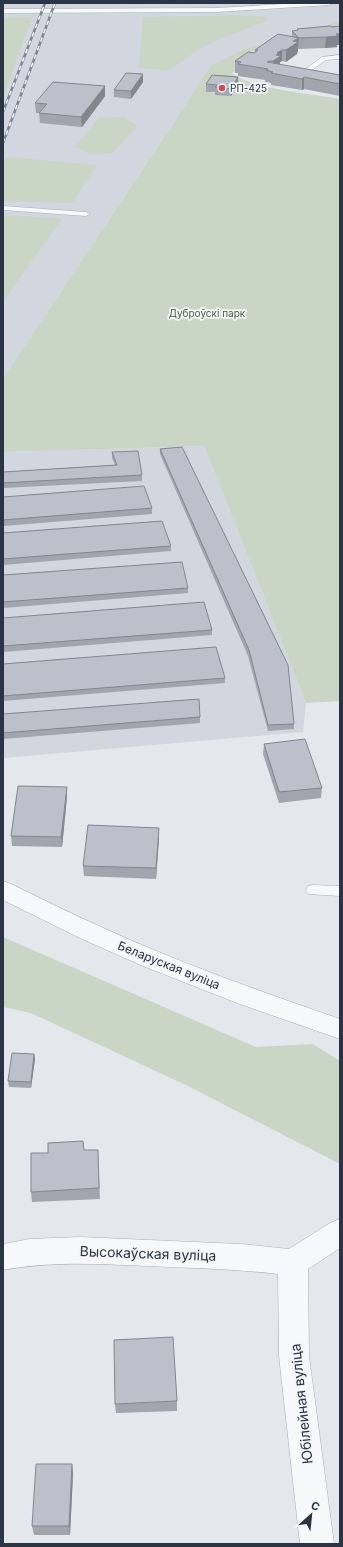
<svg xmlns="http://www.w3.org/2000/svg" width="343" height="1547" viewBox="0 0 343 1547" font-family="Inter,sans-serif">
  <rect width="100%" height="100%" fill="#e4e7ec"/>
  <path fill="#d2d6de" d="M3,3H340V21L239,51L210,66L178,116L3,378Z
    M204,446L306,703L303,732L3,758V452Z"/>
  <path fill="#c9d6c5" d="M244,15L265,17L269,20L217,40L199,49L180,63L167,70L139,68L143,17Z
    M33,17L3,98V18Z
    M340,21V35L274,46L232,73C248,88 316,95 340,99V701L306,703L204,446L3,452V378L178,116L210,66L239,51Z
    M124,117L137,126L113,153L91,154L75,147L98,118Z
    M6,157L97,165L72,203L3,201V164Z
    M3,215L62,219L3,302Z
    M3,937L256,1047L313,1044L340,1061V1164L188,1086L31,1013L3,1007Z"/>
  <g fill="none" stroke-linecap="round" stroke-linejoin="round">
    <g stroke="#a9aeb7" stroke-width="1">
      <path id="service" d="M300,3H332L329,5L217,12L3,13V9L217,8Z
        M340,55V59L326,60L309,72L340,78V82L303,75L300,73L322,57Z
        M3,206L86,212L90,214L86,216L3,210Z
        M313,885L340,886V896L308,894L306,890L308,886Z"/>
    </g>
    <g stroke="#a9aeb7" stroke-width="1">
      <path id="minor" d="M3,881L11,884C41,898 69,913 99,926C177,962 259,991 340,1019V1039L237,1003L143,966L82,939L3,900Z
        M340,1219V1248L308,1269L309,1356L334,1544H300L279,1356L278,1274C235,1269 192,1268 148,1266C99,1264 51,1261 3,1270V1244L30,1239L80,1237L241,1244L289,1249L330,1223Z"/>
    </g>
    <use href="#service" fill="#f7f8fa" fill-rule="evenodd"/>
    <use href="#minor" fill="#f7f8fa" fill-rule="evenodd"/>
    <g stroke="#7d8696" stroke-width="2.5">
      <path id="rail" d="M3,112L45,3
        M3,143L55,3"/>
    </g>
    <use href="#rail" stroke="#f4f6f9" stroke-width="1.5" stroke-dasharray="4.5" stroke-linecap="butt"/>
  </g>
  <path fill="#a1a5ae" d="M340,26V45H337V47L325,48L298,49V50L297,54L286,62L282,61L280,62V65L340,75V96L304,89L302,90L271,85V83L265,82V80L238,76V73H235V61L254,53H255V50L292,36V31L297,30V29Z
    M143,82L131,99L114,97V90Z
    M206,84L238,85L231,96L215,95V92H206Z
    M105,96L82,127L40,123L39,113H36L35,103Z
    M160,449L294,724V729L268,731L248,656L160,454Z
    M112,452L142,475V481L3,488V472L115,465L112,458Z
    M3,497L152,508V514L3,526Z
    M3,533L171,546V551L3,565Z
    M3,575L188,588V593L3,608Z
    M3,618L212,630V635L3,652Z
    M3,664L225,678V683L3,701Z
    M3,714L200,717V723L3,739Z
    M264,744L322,788L321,798L279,803L263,754Z
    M67,787V797L62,847L12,846L11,836Z
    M159,828V838L156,879L84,876L83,866Z
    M34,1054L35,1059L31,1088L9,1087L8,1081Z
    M98,1150L100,1199L32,1202L31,1192Z
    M177,1401V1411L116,1413L115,1404Z
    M72,1464L73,1474L70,1535H34L32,1526Z"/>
  <path fill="#83868d" d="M336,34H340V45H337V47L325,48L326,37Z
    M299,38L298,49V50L297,54L286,62V50L293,41Z
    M282,50V61L280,62V68L273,73V61L277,53Z
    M143,74V82L131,99V91Z
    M238,77V85L231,96V89Z
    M304,77V89L302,90V79Z
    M105,86V96L82,127L81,117Z
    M67,787V797L62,847L61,837Z
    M159,828V838L156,879V868Z
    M34,1054L35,1059L31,1088V1082Z
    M72,1464L73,1474L70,1535L69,1526Z"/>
  <path fill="#bbc0ca" stroke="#83868d" d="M330,26L332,27L340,26V34H336L338,36L326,37L299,38L292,31L298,30L297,29Z
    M278,34L299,38L293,41L298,42L286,50H282L277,53H279L276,55L281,56L273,61H270L267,62L340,75V84L304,77L302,79L271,73L273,72L266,70L268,69L238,64L241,62L235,61L248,52L254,53L258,50H255Z
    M126,73L143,74L131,91L114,90Z
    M212,75L238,77L231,89L215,87L217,85L206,84Z
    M53,82L105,86L81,117L39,113L47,104L35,103Z
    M182,447L288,665L294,724L268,725L249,650L160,449Z
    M138,451L142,475L3,483V472L117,465L112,452Z
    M144,486L152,508L3,520V497Z
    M162,521L171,546L3,559V533Z
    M182,562L188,588L3,602V575Z
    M204,602L212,630L3,646V618Z
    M216,647L225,678L3,696V664Z
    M199,699L200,717L3,733V714Z
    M305,739L322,788L279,792L264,744Z
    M18,786L67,787L61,837L11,836Z
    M88,825L159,828L156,868L83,866Z
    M12,1053L34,1054L31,1082L8,1081Z
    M83,1141L84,1150H98L99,1188L31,1192V1153H48V1143Z
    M173,1337L177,1401L115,1404L114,1340Z
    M36,1464H72L69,1526H32Z"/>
  <circle fill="#d1495b" stroke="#f4f6f9" stroke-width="1.5" cx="222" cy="88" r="4"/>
  <g text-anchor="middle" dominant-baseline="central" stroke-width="3.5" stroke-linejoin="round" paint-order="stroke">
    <g font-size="10" fill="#2b3445" stroke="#f4f6f9" text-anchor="start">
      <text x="230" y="88">РП-425</text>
    </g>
    <g font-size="10" fill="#3f6138" stroke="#f4f6f9">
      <text x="207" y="313">Дуброўскі парк</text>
    </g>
    <g font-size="12" fill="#2b3445" stroke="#f4f6f9">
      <text transform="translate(169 965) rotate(22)">Беларуская вуліца</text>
    </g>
    <g font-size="14" fill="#2b3445" stroke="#f4f6f9">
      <text transform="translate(148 1253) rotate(2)">Высокаўская вуліца</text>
      <text transform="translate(301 1404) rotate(-96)">Юбілейная вуліца</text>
    </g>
  </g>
  <rect width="343" height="1547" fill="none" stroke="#2b3445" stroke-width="8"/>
  <g transform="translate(311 1515) rotate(27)" stroke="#f4f6f9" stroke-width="3" paint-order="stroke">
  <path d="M0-3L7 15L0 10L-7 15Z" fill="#2b3445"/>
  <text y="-6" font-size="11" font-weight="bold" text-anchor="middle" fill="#2b3445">С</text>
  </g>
</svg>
